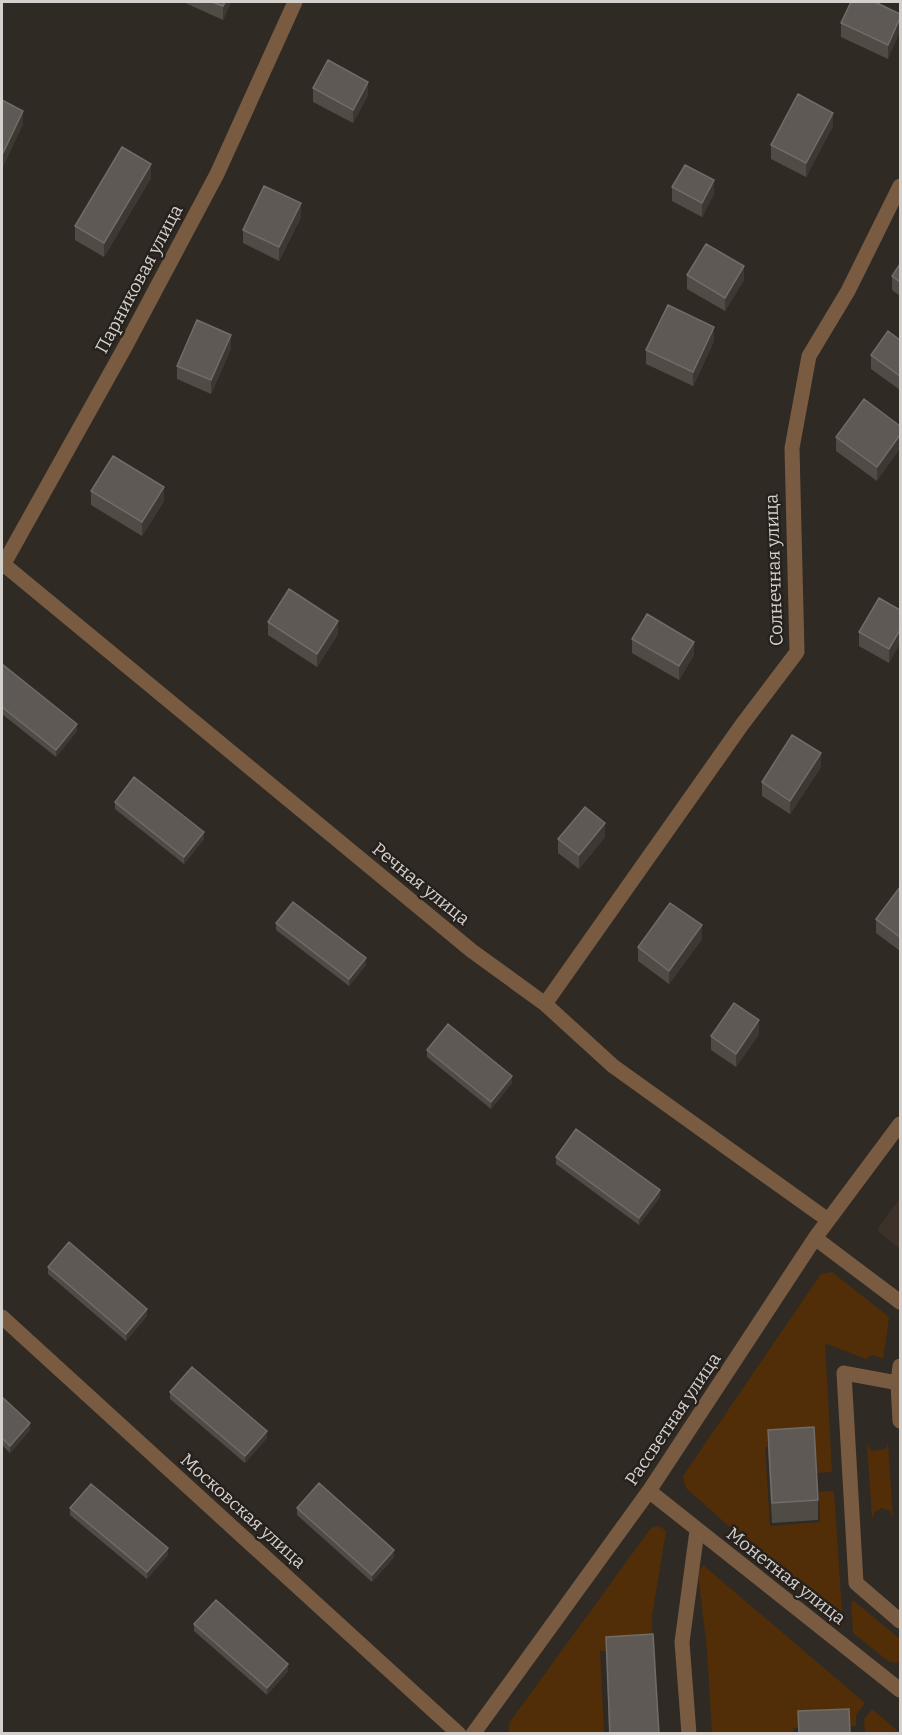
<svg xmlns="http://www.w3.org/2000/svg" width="902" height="1735" viewBox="0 0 902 1735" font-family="Bitter,serif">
  <rect width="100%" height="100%" fill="#302a25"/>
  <path fill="#3d3229" d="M900,1198V1249L877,1230Z"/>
  <path fill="#512e08" d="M832,1272L889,1317L883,1359L873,1355L866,1359L825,1343L832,1472L817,1473L815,1444L765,1447L770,1526L820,1522L819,1492L834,1491L843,1628L686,1488L683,1476L821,1274Z
    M888,1443L893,1517L890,1511L882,1508L875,1512L872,1519L867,1444L872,1451L885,1449Z
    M659,1526L666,1531L652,1616V1649L600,1651L604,1733L509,1734V1723L651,1528Z
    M703,1565L865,1703L856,1715V1726L794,1728L793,1733H712L707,1650L698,1573Z
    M854,1601L900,1639V1659L897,1663L888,1661L853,1633L851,1603Z
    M872,1709L900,1733H865L864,1719Z"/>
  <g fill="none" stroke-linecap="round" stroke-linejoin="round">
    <path stroke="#795b41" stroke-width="15" d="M2,563L472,951L545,1004L613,1066L828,1220
      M2,567L125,347L217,174L295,2
      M545,1004L741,726L797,652L792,448L809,356L848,291L900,186
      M815,1238L900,1302
      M2,1317L459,1734
      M900,1366L898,1383L900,1421
      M898,1383L844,1373L856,1583L900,1621
      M649,1491L900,1690
      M473,1734L649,1491L815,1238L900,1124
      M689,1734L682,1642L697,1531"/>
  </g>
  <path fill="#514b46" d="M183,2H231L223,20Z
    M900,14L888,59L841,37V23Z
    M313,88L368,95L353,123L313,102Z
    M833,126L806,177L771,159V145Z
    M151,178L104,257L75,240V226Z
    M672,187L714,194L702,217L672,201Z
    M301,217L279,261L243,243V230Z
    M900,264V296L892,290V276Z
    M687,275L744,280L725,311L687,289Z
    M900,340V390L871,369V355Z
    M714,341L693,386L646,364V350Z
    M231,349L211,394L177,379V366Z
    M900,426L877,481L836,451V437Z
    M91,491L164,501L142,536L91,505Z
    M900,610L889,663L859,646V632Z
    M268,622L338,634L317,667L268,635Z
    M632,639L694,655L679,680L632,653Z
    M2,664L77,731L56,757L2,714Z
    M821,767L790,814L762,796V782Z
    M115,802L204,839L184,864L115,809Z
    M605,837L579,869L558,853V839Z
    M900,887V951L876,933V919Z
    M276,923L366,965L349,986L276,930Z
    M702,939L669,984L638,961V947Z
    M759,1034L736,1067L711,1050V1036Z
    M427,1050L512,1083L491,1109L427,1057Z
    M556,1157L660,1197L639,1225L556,1164Z
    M48,1267L147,1316L126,1341L48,1274Z
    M170,1392L267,1438L245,1463L170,1399Z
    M2,1397L30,1430L10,1453L2,1445Z
    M768,1430L818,1500V1520L772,1523L768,1450Z
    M70,1508L168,1555L147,1579L70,1515Z
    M297,1508L394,1557L372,1582L297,1515Z
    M194,1624L288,1671L267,1695L194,1631Z
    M606,1637L659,1734H609Z"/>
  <path fill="#3e3833" d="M225,2H231L223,20V6Z
    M900,18V32L888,59V45Z
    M368,82V95L353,123V110Z
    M23,111V125L2,169V155Z
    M833,113V126L806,177V163Z
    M151,164V178L104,257V243Z
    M714,180V194L702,217V203Z
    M301,203V217L279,261V247Z
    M744,266V280L725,311V298Z
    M714,327V341L693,386V372Z
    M231,335V349L211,394V380Z
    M900,435V449L877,481V467Z
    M164,487V501L142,536V522Z
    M338,621V634L317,667V654Z
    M900,630V644L889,663V649Z
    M694,642V655L679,680V666Z
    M77,724V731L56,757V750Z
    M821,753V767L790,814V801Z
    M605,823V837L579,869V855Z
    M204,832V839L184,864V857Z
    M702,925V939L669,984V971Z
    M366,958V965L349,986V979Z
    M759,1020V1034L736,1067V1054Z
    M512,1076V1083L491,1109V1102Z
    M660,1190V1197L639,1225V1218Z
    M147,1309V1316L126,1341V1334Z
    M30,1423V1430L10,1453V1446Z
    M267,1431V1438L245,1463V1456Z
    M168,1548V1555L147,1579V1572Z
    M394,1550V1557L372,1582V1575Z
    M288,1664V1671L267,1695V1688Z"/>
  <path fill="#5f5955" stroke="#716c68" stroke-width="1.5" d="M212,2H225L223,6Z
    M851,2H875L900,14V18L888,45L841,23Z
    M328,60L368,82L353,110L313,88Z
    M798,94L833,113L806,163L771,145Z
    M2,100L23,111L2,155Z
    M122,147L151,164L104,243L75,226Z
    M685,165L714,180L702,203L672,187Z
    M264,186L301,203L279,247L243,230Z
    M706,244L744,266L725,298L687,275Z
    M900,264V282L892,276Z
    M668,305L714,327L693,372L646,350Z
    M197,320L231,335L211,380L177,366Z
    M888,331L900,340V376L871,355Z
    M864,399L900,426V435L877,467L836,437Z
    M113,456L164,487L142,522L91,491Z
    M289,589L338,621L317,654L268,622Z
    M879,598L900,610V630L889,649L859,632Z
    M647,614L694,642L679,666L632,639Z
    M2,664L77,724L56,750L2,707Z
    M792,735L821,753L790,801L762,782Z
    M134,777L204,832L184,857L115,802Z
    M585,807L605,823L579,855L558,839Z
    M900,887V937L876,919Z
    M293,902L366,958L349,979L276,923Z
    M670,903L702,925L669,971L638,947Z
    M734,1003L759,1020L736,1054L711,1036Z
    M448,1024L512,1076L491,1102L427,1050Z
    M576,1129L660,1190L639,1218L556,1157Z
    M69,1242L147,1309L126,1334L48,1267Z
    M192,1367L267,1431L245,1456L170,1392Z
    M2,1397L30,1423L10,1446L2,1438Z
    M814,1427L818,1500L772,1503L768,1430Z
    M319,1483L394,1550L372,1575L297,1508Z
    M91,1484L168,1548L147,1572L70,1508Z
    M216,1600L288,1664L267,1688L194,1624Z
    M653,1634L659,1734H610L606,1637Z
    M849,1709L850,1734H799L798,1711Z"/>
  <g text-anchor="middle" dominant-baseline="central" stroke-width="5" stroke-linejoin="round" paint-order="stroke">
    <g font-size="18" fill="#d4d0cd" stroke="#26211c">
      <text transform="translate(139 279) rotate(-62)">Парниковая улица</text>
      <text transform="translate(774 570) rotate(-92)">Солнечная улица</text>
      <text transform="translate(421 884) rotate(39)">Речная улица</text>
      <text transform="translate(673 1419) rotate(-56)">Рассветная улица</text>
      <text transform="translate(243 1511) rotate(42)">Московская улица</text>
      <text transform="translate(786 1576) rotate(38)">Монетная улица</text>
    </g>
  </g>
  <rect width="902" height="1735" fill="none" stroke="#d4d0cd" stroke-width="6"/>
</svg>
